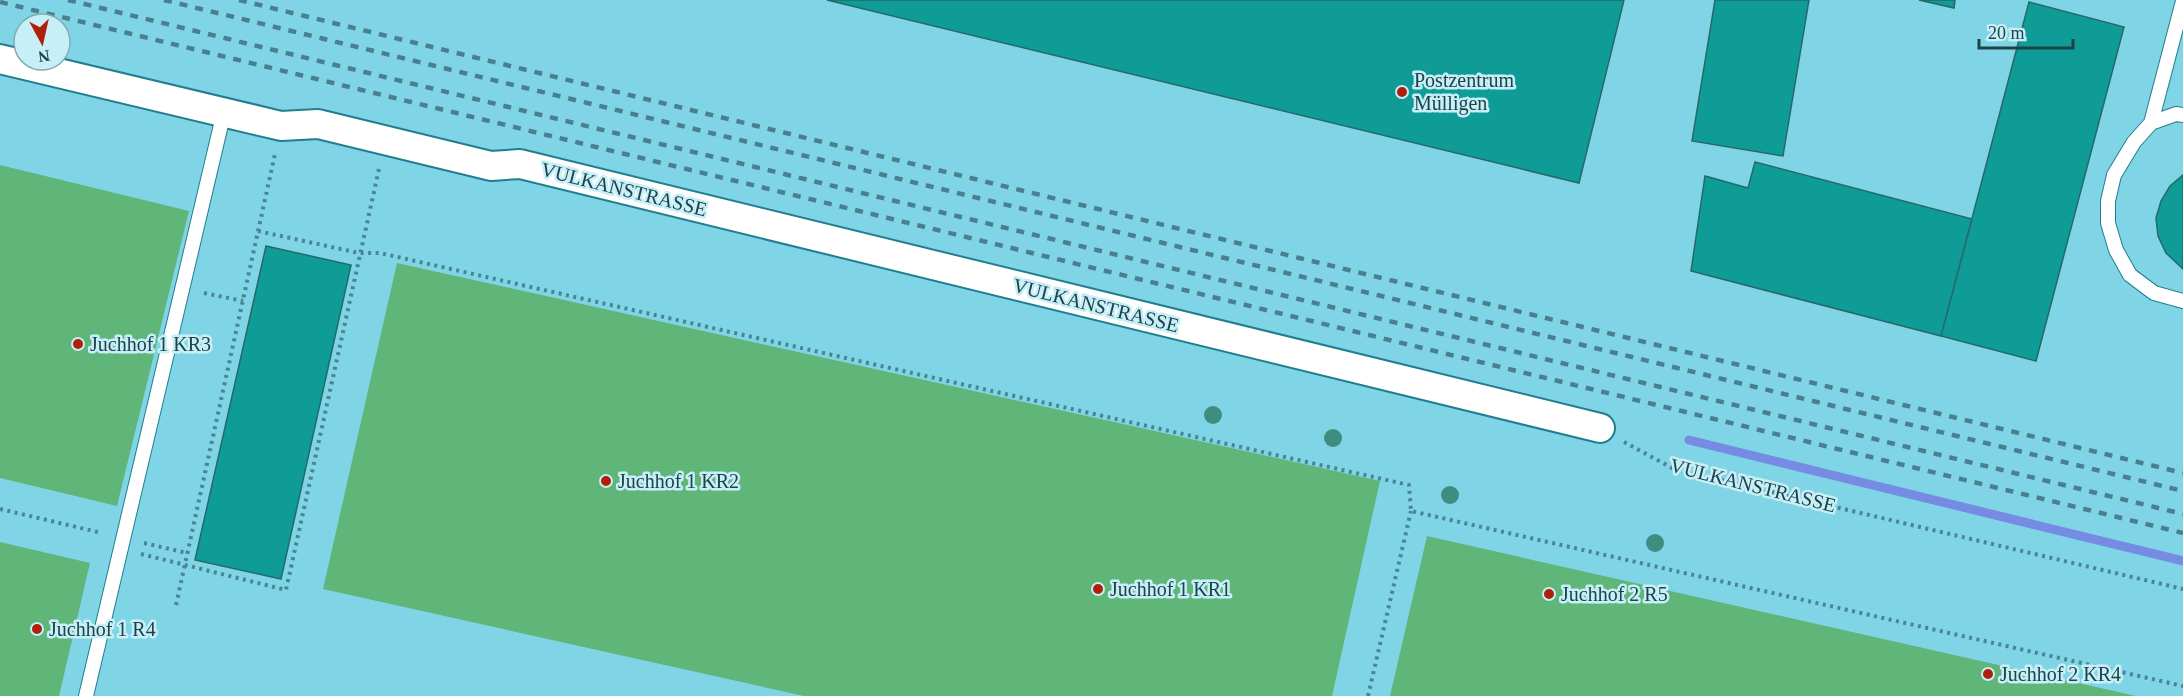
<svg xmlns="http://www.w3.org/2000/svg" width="2183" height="696" viewBox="0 0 2183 696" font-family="Georgia,serif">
  <rect width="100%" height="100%" fill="#7fd5e6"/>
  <path fill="#60b578" d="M0,165L189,211L117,506L0,478Z
    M397,263L1380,481L1332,696H804L323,589Z
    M1427,536L2136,696H1390Z
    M0,542L90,563L59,696H0Z"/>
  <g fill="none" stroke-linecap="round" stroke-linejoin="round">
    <path stroke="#758ce2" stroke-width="9" d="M1689,440L2183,561"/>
  </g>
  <path fill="#0f9c97" stroke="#246a68" stroke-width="1.5" d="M827,0H1624L1579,183Z
    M1715,0H1809L1783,156L1692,141Z
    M1919,0H1955L1954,8Z
    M2029,2L2124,27L2036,361L1941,336Z
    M1755,162L1972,219L1941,336L1691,271L1705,176L1748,188Z
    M2183,175V269L2166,253L2158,236L2156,218L2161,201L2170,186Z
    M266,246L351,265L281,579L195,560Z"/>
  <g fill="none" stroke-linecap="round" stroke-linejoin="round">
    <g stroke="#217e8e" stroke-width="16">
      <path id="lane" d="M2183,1L2151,123L2134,142L2114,175L2108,201V223L2116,250L2130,275L2154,293L2183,301
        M2151,123L2176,114L2183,115
        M86,696L224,112"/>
    </g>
    <g stroke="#217e8e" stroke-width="32">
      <path id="street" d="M0,59L281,126L318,124L491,166L520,164L1600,428"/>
    </g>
    <path stroke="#4a8591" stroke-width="4" stroke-dasharray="3 4.5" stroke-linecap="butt" d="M258,231L359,253H380L1409,485L1411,511L2183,686
      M204,293L243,301
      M1624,442L1674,469L2183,589
      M0,509L102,533
      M144,543L187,553
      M141,554L286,590L379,169
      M176,605L275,154
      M1368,696L1411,511"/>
    <use href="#lane" stroke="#fff" stroke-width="14"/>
    <use href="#street" stroke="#fff" stroke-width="28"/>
    <path stroke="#48818d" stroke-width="4.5" stroke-dasharray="8 8" stroke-linecap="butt" d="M68,0L2183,514
      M164,0L2183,491
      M239,0L2183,473
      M0,2L2183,533"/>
  </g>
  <g fill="#3f8d7e">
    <circle cx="1213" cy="415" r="9"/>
    <circle cx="1333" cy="438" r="9"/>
    <circle cx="1450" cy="495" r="9"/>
    <circle cx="1655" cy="543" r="9"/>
  </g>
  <g fill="#af200b" stroke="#c6eff7" stroke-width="2">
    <circle cx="1402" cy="92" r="6"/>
    <circle cx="78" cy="344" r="6"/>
    <circle cx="606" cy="481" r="6"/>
    <circle cx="1098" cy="589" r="6"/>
    <circle cx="1549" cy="594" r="6"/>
    <circle cx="37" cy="629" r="6"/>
    <circle cx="1988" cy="674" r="6"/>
  </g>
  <g text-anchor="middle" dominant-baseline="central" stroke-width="5" stroke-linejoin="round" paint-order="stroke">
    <g font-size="20" fill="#1e4249" stroke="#c6eff7" text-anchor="start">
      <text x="1414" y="80">Postzentrum<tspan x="1414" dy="23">Mülligen</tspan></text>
      <text x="90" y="344">Juchhof 1 KR3</text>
      <text x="618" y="481">Juchhof 1 KR2</text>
      <text x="1110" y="589">Juchhof 1 KR1</text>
      <text x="1561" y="594">Juchhof 2 R5</text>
      <text x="49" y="629">Juchhof 1 R4</text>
      <text x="2000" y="674">Juchhof 2 KR4</text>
    </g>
    <g font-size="20" fill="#1e4249" stroke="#c6eff7">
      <text transform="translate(624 189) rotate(14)">VULKANSTRASSE</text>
      <text transform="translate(1096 305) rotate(14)">VULKANSTRASSE</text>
      <text transform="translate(1753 485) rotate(14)">VULKANSTRASSE</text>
    </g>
  </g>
  <g transform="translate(42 42) rotate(172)"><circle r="28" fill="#c6eff7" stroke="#83aab1" stroke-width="1.5"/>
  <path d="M0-4.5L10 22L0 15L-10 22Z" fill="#af200b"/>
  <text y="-9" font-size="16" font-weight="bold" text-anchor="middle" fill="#1e4249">N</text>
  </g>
  <path d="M1979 39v9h94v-9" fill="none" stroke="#1e4249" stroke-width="3"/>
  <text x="1988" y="39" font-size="18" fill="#1e4249" stroke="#c6eff7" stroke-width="4.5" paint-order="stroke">20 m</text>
</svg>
